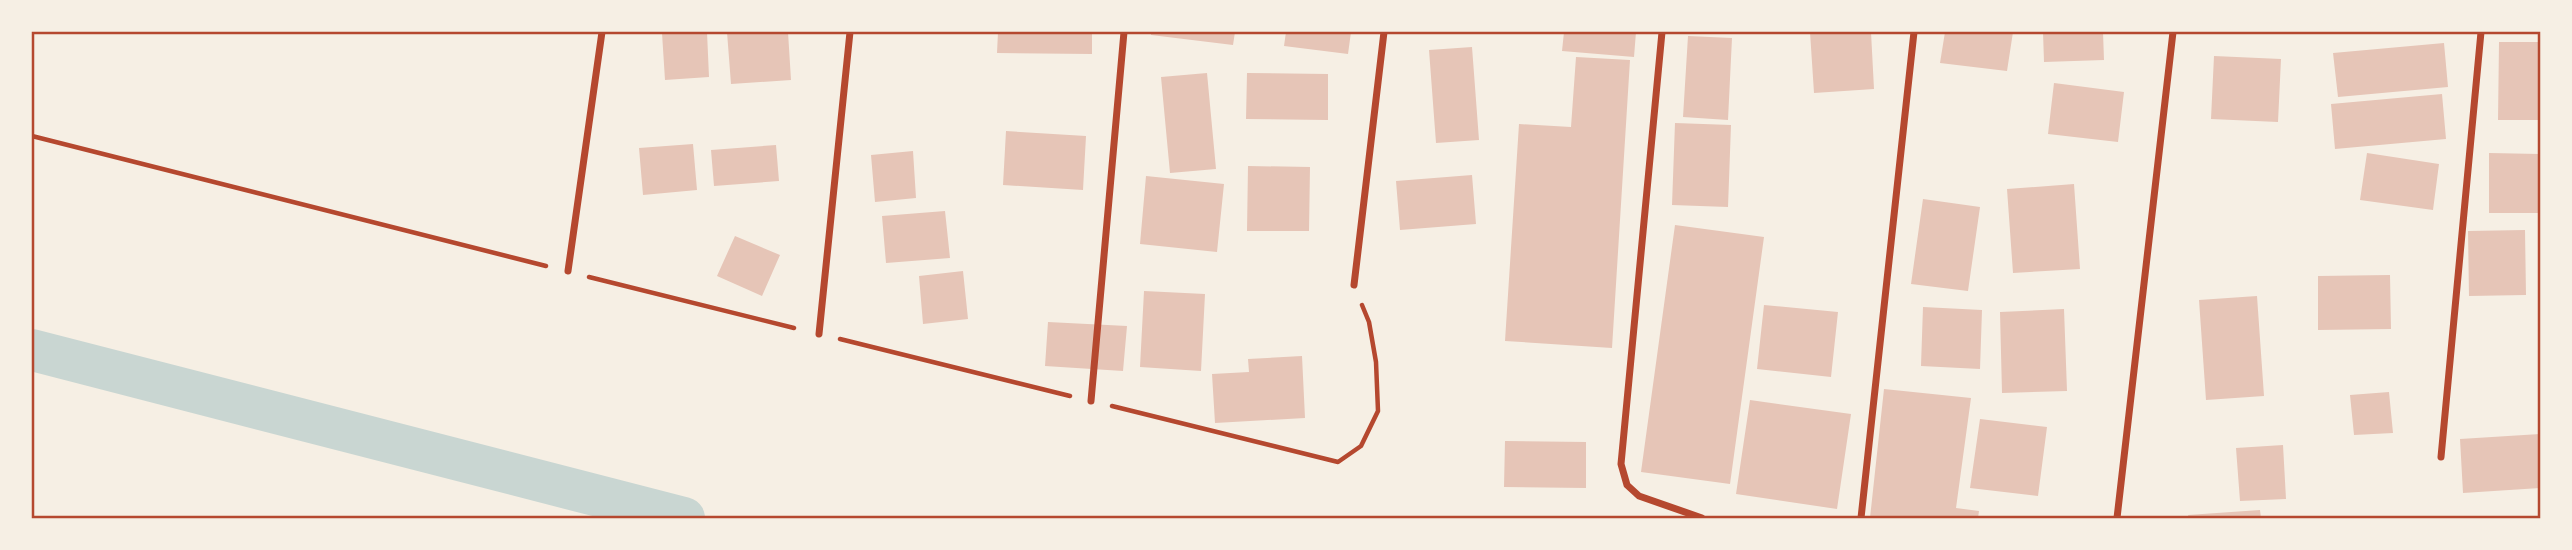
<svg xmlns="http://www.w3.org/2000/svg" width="2572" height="550" viewBox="0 0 2572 550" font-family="'IBM Plex Serif',serif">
  <rect width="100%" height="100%" fill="#f6efe4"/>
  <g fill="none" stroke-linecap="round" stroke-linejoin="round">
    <path stroke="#c9d6d2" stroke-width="42" d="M32,350L684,518"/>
  </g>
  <path fill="#e6c5b7" d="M707,32L709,77L665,80L662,33Z
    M727,32H788L791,80L731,84Z
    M998,32H1092V54L997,53Z
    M1151,32H1235L1233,45L1151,35Z
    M1286,32H1351L1348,54L1284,46Z
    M1564,32H1636L1634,57L1562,51Z
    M1810,32H1871L1874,89L1814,93Z
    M1945,32H2013L2007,71L1940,63Z
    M2043,32H2103L2104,60L2044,62Z
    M1688,36L1732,38L1728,120L1683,117Z
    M2499,42H2540V120H2498Z
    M2444,43L2448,87L2338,97L2333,53Z
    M1472,47L1479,140L1436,143L1429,50Z
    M2214,56L2281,59L2278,122L2211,119Z
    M1576,57L1630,60L1612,348L1505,341L1519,124L1571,127Z
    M1207,73L1216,169L1170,173L1161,77Z
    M1247,73L1328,74V120L1246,119Z
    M2054,83L2124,92L2118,142L2048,134Z
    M2442,94L2446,139L2335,149L2331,104Z
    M1675,123L1731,125L1728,207L1672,205Z
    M1006,131L1086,136L1083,190L1003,185Z
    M693,144L697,190L643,195L639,148Z
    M776,145L779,181L714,186L711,150Z
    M913,151L916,198L875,202L871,155Z
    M2367,153L2439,164L2433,210L2360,200Z
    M2489,153L2540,154V213H2489Z
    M1248,166L1310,167L1309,231H1247Z
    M1472,175L1476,224L1400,230L1396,181Z
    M1146,176L1224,184L1217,252L1140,244Z
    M2074,184L2080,269L2013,273L2007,189Z
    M1923,199L1980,207L1968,291L1911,284Z
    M945,211L950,258L886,263L882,216Z
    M1675,225L1764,237L1730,484L1641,472Z
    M2525,230L2526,295L2469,296L2468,231Z
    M735,236L780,255L762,296L717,276Z
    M963,271L968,319L923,324L919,276Z
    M2390,275L2391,329L2318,330V276Z
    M1144,291L1205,294L1201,371L1140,367Z
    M2257,296L2264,396L2206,400L2199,300Z
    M1764,305L1838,312L1831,377L1757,369Z
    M1923,307L1982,310L1980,369L1921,366Z
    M2064,309L2067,391L2002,393L2000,312Z
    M1048,322L1127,326L1123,371L1045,366Z
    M1302,356L1305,418L1215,423L1212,374L1249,372L1248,359Z
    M1884,389L1971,398L1956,508L1979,511L1978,518H1870Z
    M2389,392L2393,433L2354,435L2350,395Z
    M1750,400L1851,414L1837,509L1736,494Z
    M1980,419L2047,427L2038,496L1970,488Z
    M2540,434V488L2463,493L2460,439Z
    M1505,441L1586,442V488L1504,487Z
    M2283,445L2286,499L2240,501L2236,448Z
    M2260,510L2261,518H2189L2188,515Z"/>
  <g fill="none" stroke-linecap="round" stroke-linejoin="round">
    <path stroke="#b5482f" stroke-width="4.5" d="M32,136L546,266
      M589,277L794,328
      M840,339L1070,396
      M1112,406L1338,462L1361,446L1378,411L1376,362L1369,322L1362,305"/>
    <path stroke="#b5482f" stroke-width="7" d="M1662,32L1621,464L1627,485L1639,496L1702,518
      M568,271L602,32
      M1354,285L1384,32
      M819,334L850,32
      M1091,401L1124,32
      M2441,457L2481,32
      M1861,518L1914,32
      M2117,518L2173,32"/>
  </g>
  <rect width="2572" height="550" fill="none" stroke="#f6efe4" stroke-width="66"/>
  <rect x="33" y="33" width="2506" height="484" fill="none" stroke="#b5482f" stroke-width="2.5"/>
</svg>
